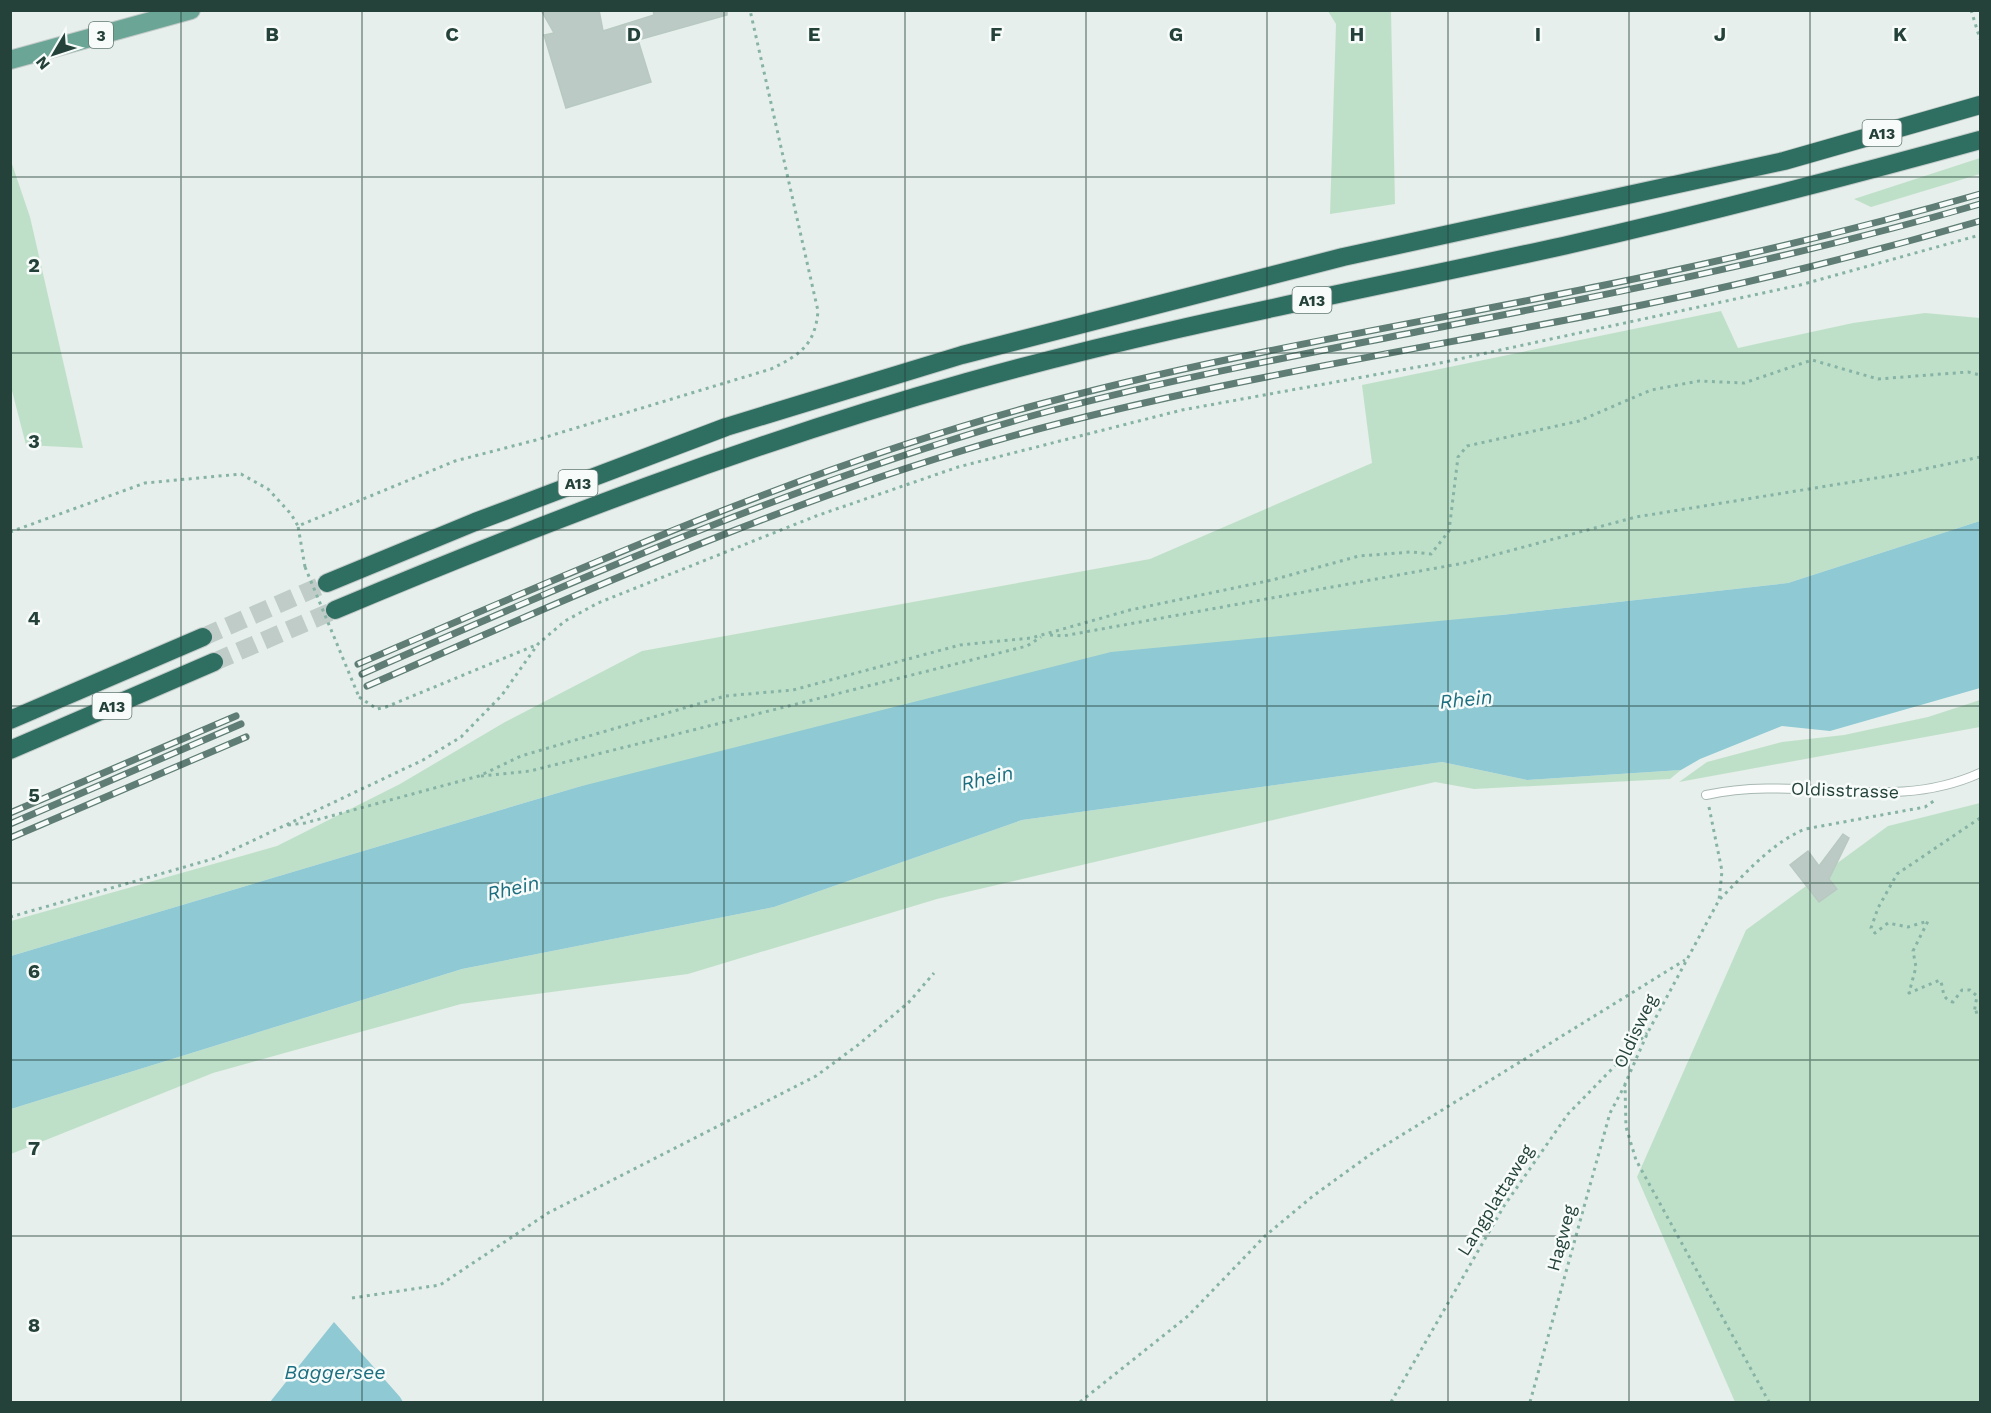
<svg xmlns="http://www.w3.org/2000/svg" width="1991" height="1413" viewBox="0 0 1991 1413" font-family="'Work Sans',sans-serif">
  <rect width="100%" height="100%" fill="#e6efeb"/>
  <path fill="#bfe0c8" d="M1328,11H1391L1395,204L1330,214L1336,24Z
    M1980,158V174L1871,207L1854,199Z
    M11,161L30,217L83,448L26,445L11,387Z
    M1721,311L1738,348L1853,323L1925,313L1980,318V521L1788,583L1502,615L578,787L11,956V921L277,846L400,784L505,722L642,651L1150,559L1372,463L1362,385Z
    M1980,700V727L1679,782L1707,762L1782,742L1844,735L1928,717Z
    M1442,762L1527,780L1681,770L1670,779L1474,789L1435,782L937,899L688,974L461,1004L213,1073L11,1154V1109L462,969L774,907L1022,820Z
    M1980,803V1402H1735L1637,1177L1746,930L1888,826Z"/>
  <path fill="#8ec9d4" d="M1980,521V688L1830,731L1782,726L1700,759L1681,770L1527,780L1442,762L1022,820L774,907L462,969L11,1109V956L578,787L1111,652L1502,615L1788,583Z
    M334,1322L400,1397L403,1402H270Z"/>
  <path fill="#bbcac4" stroke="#b8c9c2" stroke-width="1.5" d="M541,10H599L603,31L654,15L653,10H727V15L638,40L651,82L566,108L544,35L554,33Z
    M1843,834L1849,838L1829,879L1837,889L1819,902L1790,865L1808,851L1819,866Z"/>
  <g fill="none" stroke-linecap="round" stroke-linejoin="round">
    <path stroke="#bfccc8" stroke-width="18" stroke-dasharray="18 9" stroke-linecap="butt" d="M203,637L327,583
      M214,662L335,610"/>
    <g stroke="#a8b8b2" stroke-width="10">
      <path id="service" d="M1706,795C1801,774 1890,814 1980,773"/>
    </g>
    <g stroke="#c2cac8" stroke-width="20">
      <path id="primary" d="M10,60L191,10"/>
    </g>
    <g stroke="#c2cac8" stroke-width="20">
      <path id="motorway" d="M327,583L475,522L726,427L962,355L1343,257L1784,161L1980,105
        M335,610C542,523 750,443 967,382C1163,327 1364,290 1563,246C1703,214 1842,178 1980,140
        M10,720L203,637
        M10,750L214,662"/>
    </g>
    <path stroke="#86b3a5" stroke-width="3" stroke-dasharray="3 4.5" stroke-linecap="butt" d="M1971,10L1980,39
      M10,532L145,483L241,474L268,489L291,514L298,526
      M305,567L298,526L455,461L536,440L771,369C800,355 815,345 818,311L750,10
      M1050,635L1063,636L1464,563L1636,517L1901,474L1980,457
      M359,697L377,709L386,707L536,645
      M481,776L530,771L1027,646L1041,637
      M1709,807L1722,871L1719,900L1648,1032L1625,1084L1626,1127L1636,1160L1769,1402
      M1980,818L1897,874L1878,908L1871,928L1875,933L1888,923L1908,927L1928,921L1913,951L1916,967L1909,993L1940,980C1945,990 1940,998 1953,1002L1962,990H1970L1977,996L1974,1013L1980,1011
      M288,825L305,823L479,776L521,756L725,696L793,690L960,645L1031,638L1130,610L1272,580L1359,556L1411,552L1431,554L1449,531L1458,457L1467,446L1579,421L1651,390L1699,381L1744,383L1812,360L1878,379L1968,372L1980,375
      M1720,899C1746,873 1770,844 1805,829L1925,807L1935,800
      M10,917L216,858L423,760L461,737L502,695L538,644L565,621L598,603L816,516L958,467L1182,410L1445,362L1800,285L1980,235
      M352,1298L440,1285L548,1213L816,1076L858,1045L909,1002L934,973
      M1080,1402L1188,1316L1265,1236L1313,1196L1371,1154L1685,960
      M1391,1402L1504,1206L1568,1114L1647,1033
      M1530,1402L1610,1113L1625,1085"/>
    <use href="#service" stroke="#fff" stroke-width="8"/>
    <use href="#primary" stroke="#6aa596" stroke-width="18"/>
    <use href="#motorway" stroke="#2f6f62" stroke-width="18"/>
    <g stroke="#5f7d75" stroke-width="7">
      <path id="rail" d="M358,664C580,569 800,469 1033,406C1220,355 1411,325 1600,286C1728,260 1855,230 1980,194
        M362,674C582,577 803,480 1035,415C1164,380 1295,356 1426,330C1612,294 1798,257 1980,204
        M367,686C587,590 806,491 1038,429C1224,380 1414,350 1602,313C1729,288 1856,257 1980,221
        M10,813L236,716
        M10,824L241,724
        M10,838L246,737"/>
    </g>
    <use href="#rail" stroke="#f7fbf9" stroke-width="4.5" stroke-dasharray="14" stroke-linecap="butt"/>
    <path stroke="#86b3a5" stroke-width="3" stroke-dasharray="3 4.5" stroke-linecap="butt" d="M305,567L359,697"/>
  </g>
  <path fill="none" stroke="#24423a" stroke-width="1.5" stroke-opacity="0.55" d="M181,10V1402M362,10V1402M543,10V1402M724,10V1402M905,10V1402M1086,10V1402M1267,10V1402M1448,10V1402M1629,10V1402M1810,10V1402M10,177H1980M10,353H1980M10,530H1980M10,706H1980M10,883H1980M10,1060H1980M10,1236H1980"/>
  <g text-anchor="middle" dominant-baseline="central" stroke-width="5" stroke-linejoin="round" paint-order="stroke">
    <g fill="#f7fbf9" stroke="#637a73" stroke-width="1.5">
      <rect x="89" y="22" width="24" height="26" rx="4.5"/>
      <rect x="1862.5" y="120" width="39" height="26" rx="4.5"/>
      <rect x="1292.5" y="287" width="39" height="26" rx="4.5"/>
      <rect x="558.5" y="470" width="39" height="26" rx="4.5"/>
      <rect x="92.5" y="693" width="39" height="26" rx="4.5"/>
    </g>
    <g font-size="16" font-weight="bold" fill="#24423a">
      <text x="101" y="35">3</text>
      <text x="1882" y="133">A13</text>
      <text x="1312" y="300">A13</text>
      <text x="578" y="483">A13</text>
      <text x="112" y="706">A13</text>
    </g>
    <g font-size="18" fill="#24423a" stroke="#f7fbf9">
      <text transform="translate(1845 790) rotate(2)">Oldisstrasse</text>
      <text transform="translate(1635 1031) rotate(-65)">Oldisweg</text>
      <text transform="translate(1495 1200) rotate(-58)">Langplattaweg</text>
      <text transform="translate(1561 1238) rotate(-75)">Hagweg</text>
    </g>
    <g font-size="20" font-style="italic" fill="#1c6f80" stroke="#f7fbf9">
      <text transform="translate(1466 699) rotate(-6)">Rhein</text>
      <text transform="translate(987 778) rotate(-13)">Rhein</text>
      <text transform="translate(513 888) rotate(-13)">Rhein</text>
      <text x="335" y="1372">Baggersee</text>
    </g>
  </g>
  <g font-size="20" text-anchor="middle" font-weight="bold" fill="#24423a" stroke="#f7fbf9" stroke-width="5" stroke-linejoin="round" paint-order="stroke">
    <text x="272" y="41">B</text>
    <text x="452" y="41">C</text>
    <text x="634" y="41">D</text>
    <text x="814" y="41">E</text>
    <text x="996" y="41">F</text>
    <text x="1176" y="41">G</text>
    <text x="1357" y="41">H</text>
    <text x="1538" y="41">I</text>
    <text x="1720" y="41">J</text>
    <text x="1900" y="41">K</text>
    <text x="34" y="272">2</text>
    <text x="34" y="448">3</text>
    <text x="34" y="625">4</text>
    <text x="34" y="802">5</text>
    <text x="34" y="978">6</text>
    <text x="34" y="1155">7</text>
    <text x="34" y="1332">8</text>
  </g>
  <rect width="1991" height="1413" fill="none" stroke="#24423a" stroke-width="24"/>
  <g transform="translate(54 54) rotate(231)" stroke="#f7fbf9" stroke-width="4.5" paint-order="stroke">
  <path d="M0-4.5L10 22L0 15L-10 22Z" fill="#24423a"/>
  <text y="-9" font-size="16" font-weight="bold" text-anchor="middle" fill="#24423a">N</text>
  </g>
</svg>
